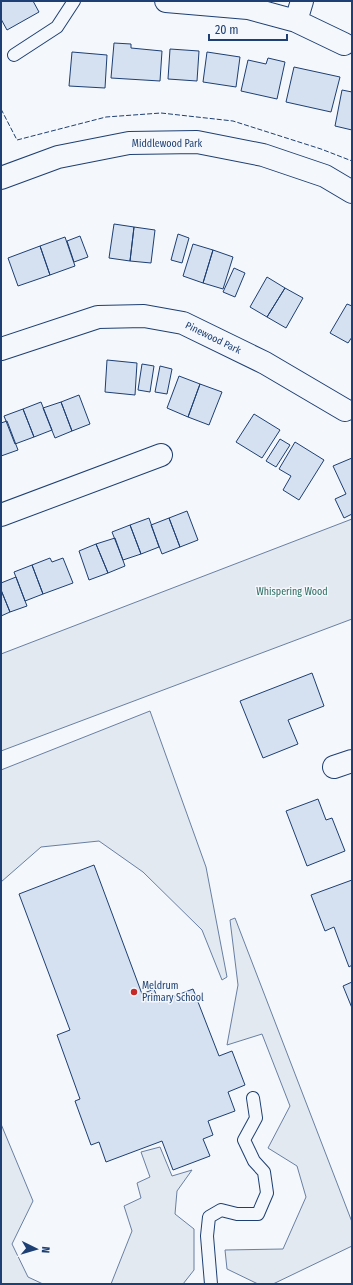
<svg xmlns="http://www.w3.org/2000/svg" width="353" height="1285" viewBox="0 0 353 1285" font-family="'Fira Sans Condensed',sans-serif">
  <rect width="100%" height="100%" fill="#f4f7fb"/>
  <path fill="#e3e9f0" stroke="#687fa3" d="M352,519V619L1,751V654Z
    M150,711L206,867L227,977L222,980L202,930L143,872L99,841L41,847L1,882V770Z
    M235,918L352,1222V1246L273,1284H258L227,1269L225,1250L283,1249L306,1197L297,1166L268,1148L290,1106L262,1034L227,1045L238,985L230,920Z
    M1,1124L33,1201L12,1244L28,1277L43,1284H1Z
    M160,1147L172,1176L192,1170L177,1191L175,1214L194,1229V1270L183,1284H111L132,1231L124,1206L141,1198L137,1183L150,1177L141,1152Z"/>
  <path fill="#d5e0f0" stroke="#1d3f73" d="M1,1H33L39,12L7,30L1,19Z
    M114,43L131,44V48L162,51L160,81L111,78Z
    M170,49L199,51L197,81L168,79Z
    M72,52L107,55L105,88L69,86Z
    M207,52L240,57L236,87L203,82Z
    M268,58L285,62L277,99L241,91L248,60L266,64Z
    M294,67L340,77L331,112L286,102Z
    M342,90L352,92V130L335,126Z
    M114,224L134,227L130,261L109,258Z
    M134,227L155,230L151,263L130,261Z
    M178,234L189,238L182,263L171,260Z
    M80,236L88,257L74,262L67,241Z
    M65,237L75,266L50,275L40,246Z
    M193,244L213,250L203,283L183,276Z
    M40,246L50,275L18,286L8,258Z
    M213,250L233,257L223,289L203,283Z
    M234,268L245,273L235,297L223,292Z
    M267,277L285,288L267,317L250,307Z
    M285,288L303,298L286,328L267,317Z
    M347,304L352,306V337L348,343L330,333Z
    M107,360L137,363L135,395L105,392Z
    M142,364L154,366L150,392L138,390Z
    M160,366L172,369L167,394L155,392Z
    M179,376L200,384L188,417L167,408Z
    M200,384L222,392L209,425L188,417Z
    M79,395L90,424L72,431L61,402Z
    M41,402L52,430L34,437L23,409Z
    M61,402L72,431L55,438L43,408Z
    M23,409L34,437L15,444L4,416Z
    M254,414L280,430L262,458L236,442Z
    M7,421L18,450L1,456V423Z
    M280,439L290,445L276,467L266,461Z
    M295,442L324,460L299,500L283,490L291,476L279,469Z
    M352,458V514L344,518L335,499L346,494L333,466Z
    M187,511L198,540L180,547L169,518Z
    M149,518L159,547L141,554L130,525Z
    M169,518L180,547L162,554L151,525Z
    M130,525L141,554L123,560L112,532Z
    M115,538L125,566L108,573L96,544Z
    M96,544L108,573L89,580L79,551Z
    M50,558L52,562L63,558L73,583L43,594L32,565Z
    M32,565L43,594L25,601L14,572Z
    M16,577L27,606L10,612L1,590V583Z
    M1,590L10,612L1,616Z
    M312,673L324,706L288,720L298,744L263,758L240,701Z
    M318,799L326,820L332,818L345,851L307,866L286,811Z
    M94,865L142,994L154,989L159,1002L193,989L219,1056L232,1051L245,1085L228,1092L235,1111L208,1121L213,1135L203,1139L210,1156L173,1170L162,1141L106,1162L99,1142L91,1145L75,1101L80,1099L57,1035L70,1030L19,894Z
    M352,880V965L349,967L334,927L325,931L311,895Z
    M352,982V1008L343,986Z"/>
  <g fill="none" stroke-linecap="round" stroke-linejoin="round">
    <g stroke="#1d3f73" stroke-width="14">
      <path id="service" d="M14,55L57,27L74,1
        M211,1284L207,1236L209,1217L221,1210L237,1214H258L267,1193L264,1172L254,1161L244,1140L256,1118L253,1098"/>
    </g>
    <g stroke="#1d3f73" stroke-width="24">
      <path id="minor" d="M166,1L248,8L296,21L344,44
        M296,21L302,1
        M1,178L58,157L129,143L197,142L263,155L325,176L352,192
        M1,349L98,317L144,316L183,323L265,363L345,410
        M1,515L161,455
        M334,767L352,761"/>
    </g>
    <use href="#service" stroke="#f4f7fb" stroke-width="12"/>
    <use href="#minor" stroke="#f4f7fb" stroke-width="22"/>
    <path stroke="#1d3f73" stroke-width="1" stroke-dasharray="5 2" stroke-linecap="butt" d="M1,109L17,140L106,117L161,113L233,121L321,149L352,161"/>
  </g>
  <circle fill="#c62828" stroke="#f4f7fb" stroke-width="1.5" cx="134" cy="992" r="4"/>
  <g text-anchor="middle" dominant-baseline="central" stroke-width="3" stroke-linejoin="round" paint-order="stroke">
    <g font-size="10" fill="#1d3f73" stroke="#f4f7fb">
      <text x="167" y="144">Middlewood Park</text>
      <text transform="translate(213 338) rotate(26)">Pinewood Park</text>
    </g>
    <g font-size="10" fill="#2c6c60" stroke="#f4f7fb">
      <text x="292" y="592">Whispering Wood</text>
    </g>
    <g font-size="10" fill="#1d3f73" stroke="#f4f7fb" text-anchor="start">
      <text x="142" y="986">Meldrum<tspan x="142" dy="12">Primary School</tspan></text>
    </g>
  </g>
  <rect width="353" height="1285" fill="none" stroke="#1d3f73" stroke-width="4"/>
  <g transform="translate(36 1249) rotate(95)" stroke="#f4f7fb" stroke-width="3" paint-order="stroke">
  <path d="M0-3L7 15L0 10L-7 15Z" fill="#1d3f73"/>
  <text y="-6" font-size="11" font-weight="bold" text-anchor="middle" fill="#1d3f73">N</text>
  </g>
  <path d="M209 34v6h78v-6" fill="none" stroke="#1d3f73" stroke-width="2"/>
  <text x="215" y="34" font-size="12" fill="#1d3f73" stroke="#f4f7fb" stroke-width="3" paint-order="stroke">20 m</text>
</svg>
